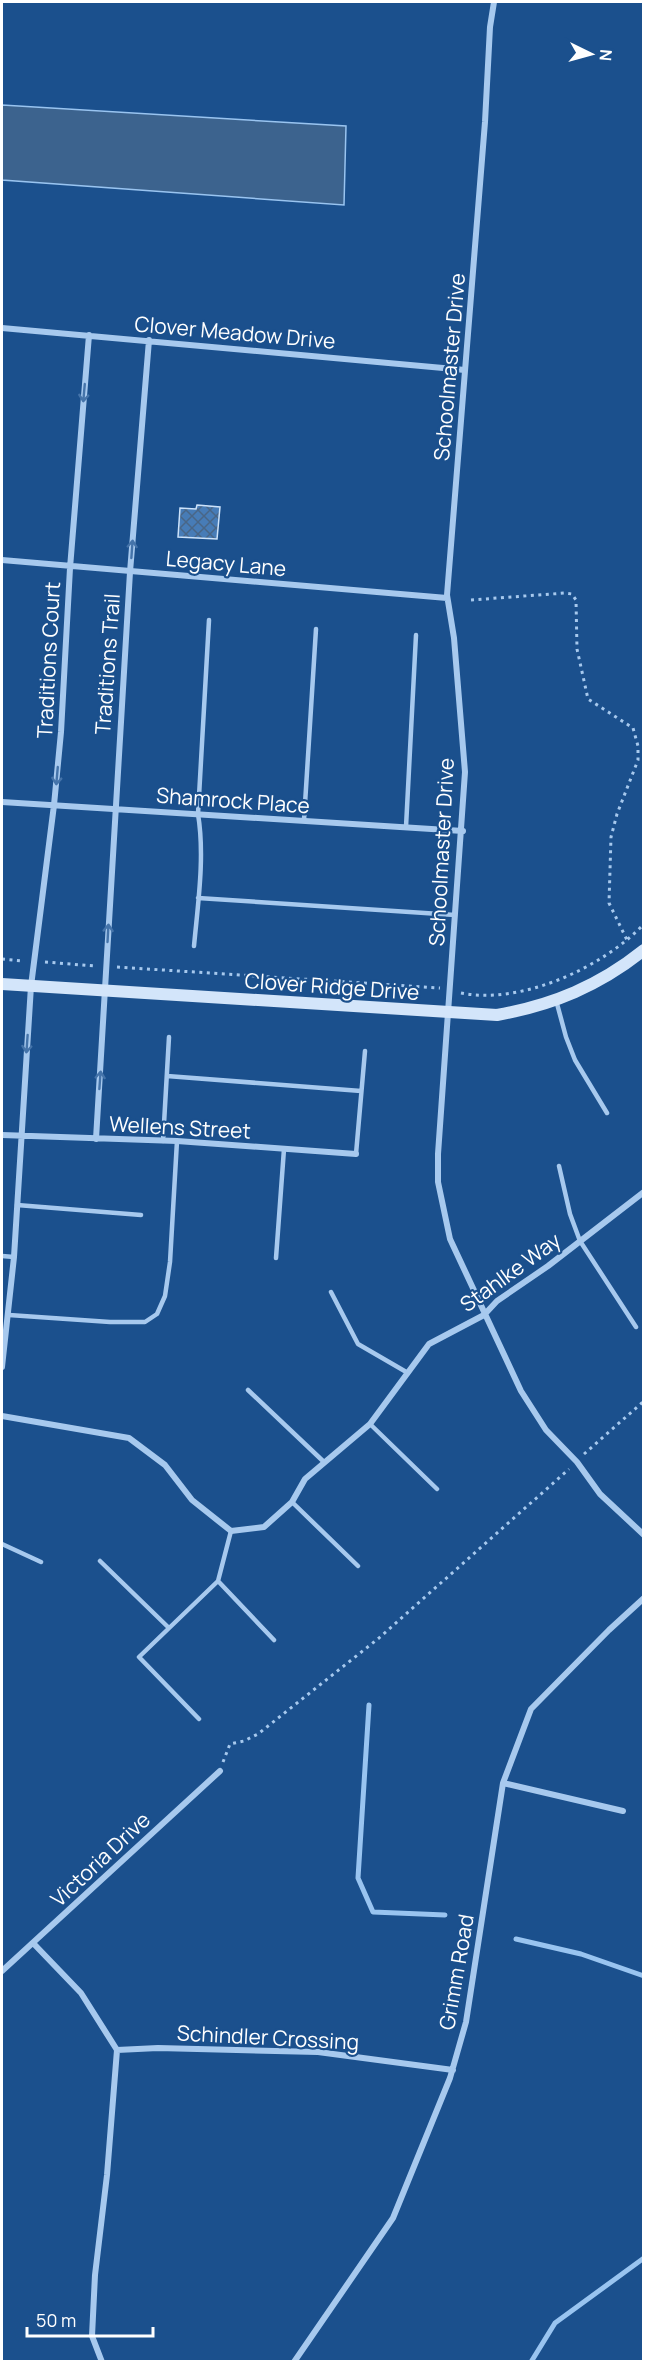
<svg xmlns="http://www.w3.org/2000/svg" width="645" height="2363" viewBox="0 0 645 2363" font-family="Manrope,sans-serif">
  <defs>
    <pattern id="building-cross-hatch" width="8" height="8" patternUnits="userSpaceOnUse" patternTransform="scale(1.5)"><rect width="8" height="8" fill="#477cb7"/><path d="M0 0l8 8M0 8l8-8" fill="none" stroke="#496687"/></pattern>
  </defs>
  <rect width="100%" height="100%" fill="#1b508d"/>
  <path fill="#3c638e" stroke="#99c4f0" stroke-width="1.5" d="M2,105L346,126L344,205L2,180Z"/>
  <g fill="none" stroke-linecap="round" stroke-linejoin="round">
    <path stroke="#99c4f0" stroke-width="5" d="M369,1705L358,1878L373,1912L445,1915
      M516,1939L581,1954L644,1976
      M531,2362L555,2323L644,2258"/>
  </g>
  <path fill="url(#building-cross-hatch)" stroke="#cce2fa" stroke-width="1.5" d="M197,505L220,507L217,539L178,537L180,508L196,509Z"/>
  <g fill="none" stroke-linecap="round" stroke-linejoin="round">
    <path stroke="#a7c9ee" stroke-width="3" stroke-dasharray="3 4.5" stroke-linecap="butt" d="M471,600L565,593L572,594L576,600L577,649L588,699L633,728L638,746V760L617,814L611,837L609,903L627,940
      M2,959L23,961
      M45,962L95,966
      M117,967L440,988
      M461,993C521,1005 602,968 644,924
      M584,1454L644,1401
      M223,1762L230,1744L244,1741L258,1734L379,1638L569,1469"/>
    <path stroke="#a7c9ee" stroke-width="4.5" d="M304,820L316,629
      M406,827L416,635
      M198,898L455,915
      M194,946C198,903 205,856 198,814L209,620
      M556,1000L566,1037L575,1060L607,1113
      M167,1076L361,1091
      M163,1141L169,1037
      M356,1154L365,1051
      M559,1166L570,1214L580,1241L636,1327
      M17,1205L141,1215
      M2,1256L14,1257
      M276,1258L284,1149
      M331,1292L358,1344L408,1373
      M9,1315L110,1322H145L157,1314L165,1296L170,1262L177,1141
      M248,1390L324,1462
      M370,1424L437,1489
      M292,1502L358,1566
      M231,1531L218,1581L274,1640
      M2,1544L41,1562
      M100,1561L169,1628
      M199,1719L139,1657L218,1581"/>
    <path stroke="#a7c9ee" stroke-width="6" d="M494,2L490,27L485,122L447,595L454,638L465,772L438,1154V1182L450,1239L521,1391L546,1430L577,1462L600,1494L644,1535
      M2,328L465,370
      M2,560L447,598
      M2,802L463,831
      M2,1135L177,1141L356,1154
      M96,1139L130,572L149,340
      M2,1367L14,1257L31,986L54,805L61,732L70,568L89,335
      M2,1416L129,1438L165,1465L192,1500L231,1531L264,1527L292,1502L305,1479L370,1424L429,1344L484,1315L497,1301L548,1266L644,1192
      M503,1783L623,1811
      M33,1943L81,1993L117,2050L107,2175L95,2275L92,2336L102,2362
      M2,1971L220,1771
      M117,2050L158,2048L318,2052L453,2070
      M294,2362L393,2218L450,2078L466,2022L503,1783L531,1709L609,1630L644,1598"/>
    <path stroke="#d3e5fa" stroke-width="12" d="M2,984L497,1015C553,1005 599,986 644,950"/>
  </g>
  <defs><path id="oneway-shaft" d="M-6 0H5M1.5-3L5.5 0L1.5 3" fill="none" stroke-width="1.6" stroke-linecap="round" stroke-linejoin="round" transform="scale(1.5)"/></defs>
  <g stroke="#4574aa">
    <use href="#oneway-shaft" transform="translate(84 393) rotate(95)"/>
    <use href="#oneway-shaft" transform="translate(132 549) rotate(-86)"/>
    <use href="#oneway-shaft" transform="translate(57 776) rotate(95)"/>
    <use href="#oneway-shaft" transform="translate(108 933) rotate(-87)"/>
    <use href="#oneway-shaft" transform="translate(27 1044) rotate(94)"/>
    <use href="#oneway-shaft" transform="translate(100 1080) rotate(-86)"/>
  </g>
  <g text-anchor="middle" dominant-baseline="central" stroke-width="4.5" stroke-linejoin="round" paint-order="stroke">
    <g font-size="21" fill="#fff" stroke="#1b508d">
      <text transform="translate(235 332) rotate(5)">Clover Meadow Drive</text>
      <text transform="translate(449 367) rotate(-85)">Schoolmaster Drive</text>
      <text transform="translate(226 563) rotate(5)">Legacy Lane</text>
      <text transform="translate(48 660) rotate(-87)">Traditions Court</text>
      <text transform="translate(107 664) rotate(-86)">Traditions Trail</text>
      <text transform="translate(233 800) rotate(4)">Shamrock Place</text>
      <text transform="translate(441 852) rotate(-87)">Schoolmaster Drive</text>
      <text transform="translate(332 986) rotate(4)">Clover Ridge Drive</text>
      <text transform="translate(180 1127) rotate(3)">Wellens Street</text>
      <text transform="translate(510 1272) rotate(-36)">Stahlke Way</text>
      <text transform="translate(100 1859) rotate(-43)">Victoria Drive</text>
      <text transform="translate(456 1972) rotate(-80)">Grimm Road</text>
      <text transform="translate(268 2037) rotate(3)">Schindler Crossing</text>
    </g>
  </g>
  <rect width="645" height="2363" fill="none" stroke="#ffffff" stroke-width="6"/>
  <g transform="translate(591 54) rotate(95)" stroke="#1b508d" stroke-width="4.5" paint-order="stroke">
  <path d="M0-4.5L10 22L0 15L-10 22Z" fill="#ffffff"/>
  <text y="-9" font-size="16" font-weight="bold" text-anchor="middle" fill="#ffffff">N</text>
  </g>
  <path d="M27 2327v9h126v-9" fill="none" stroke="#ffffff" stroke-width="3"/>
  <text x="36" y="2327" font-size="18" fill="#ffffff" stroke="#1b508d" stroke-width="4.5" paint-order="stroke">50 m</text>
</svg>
